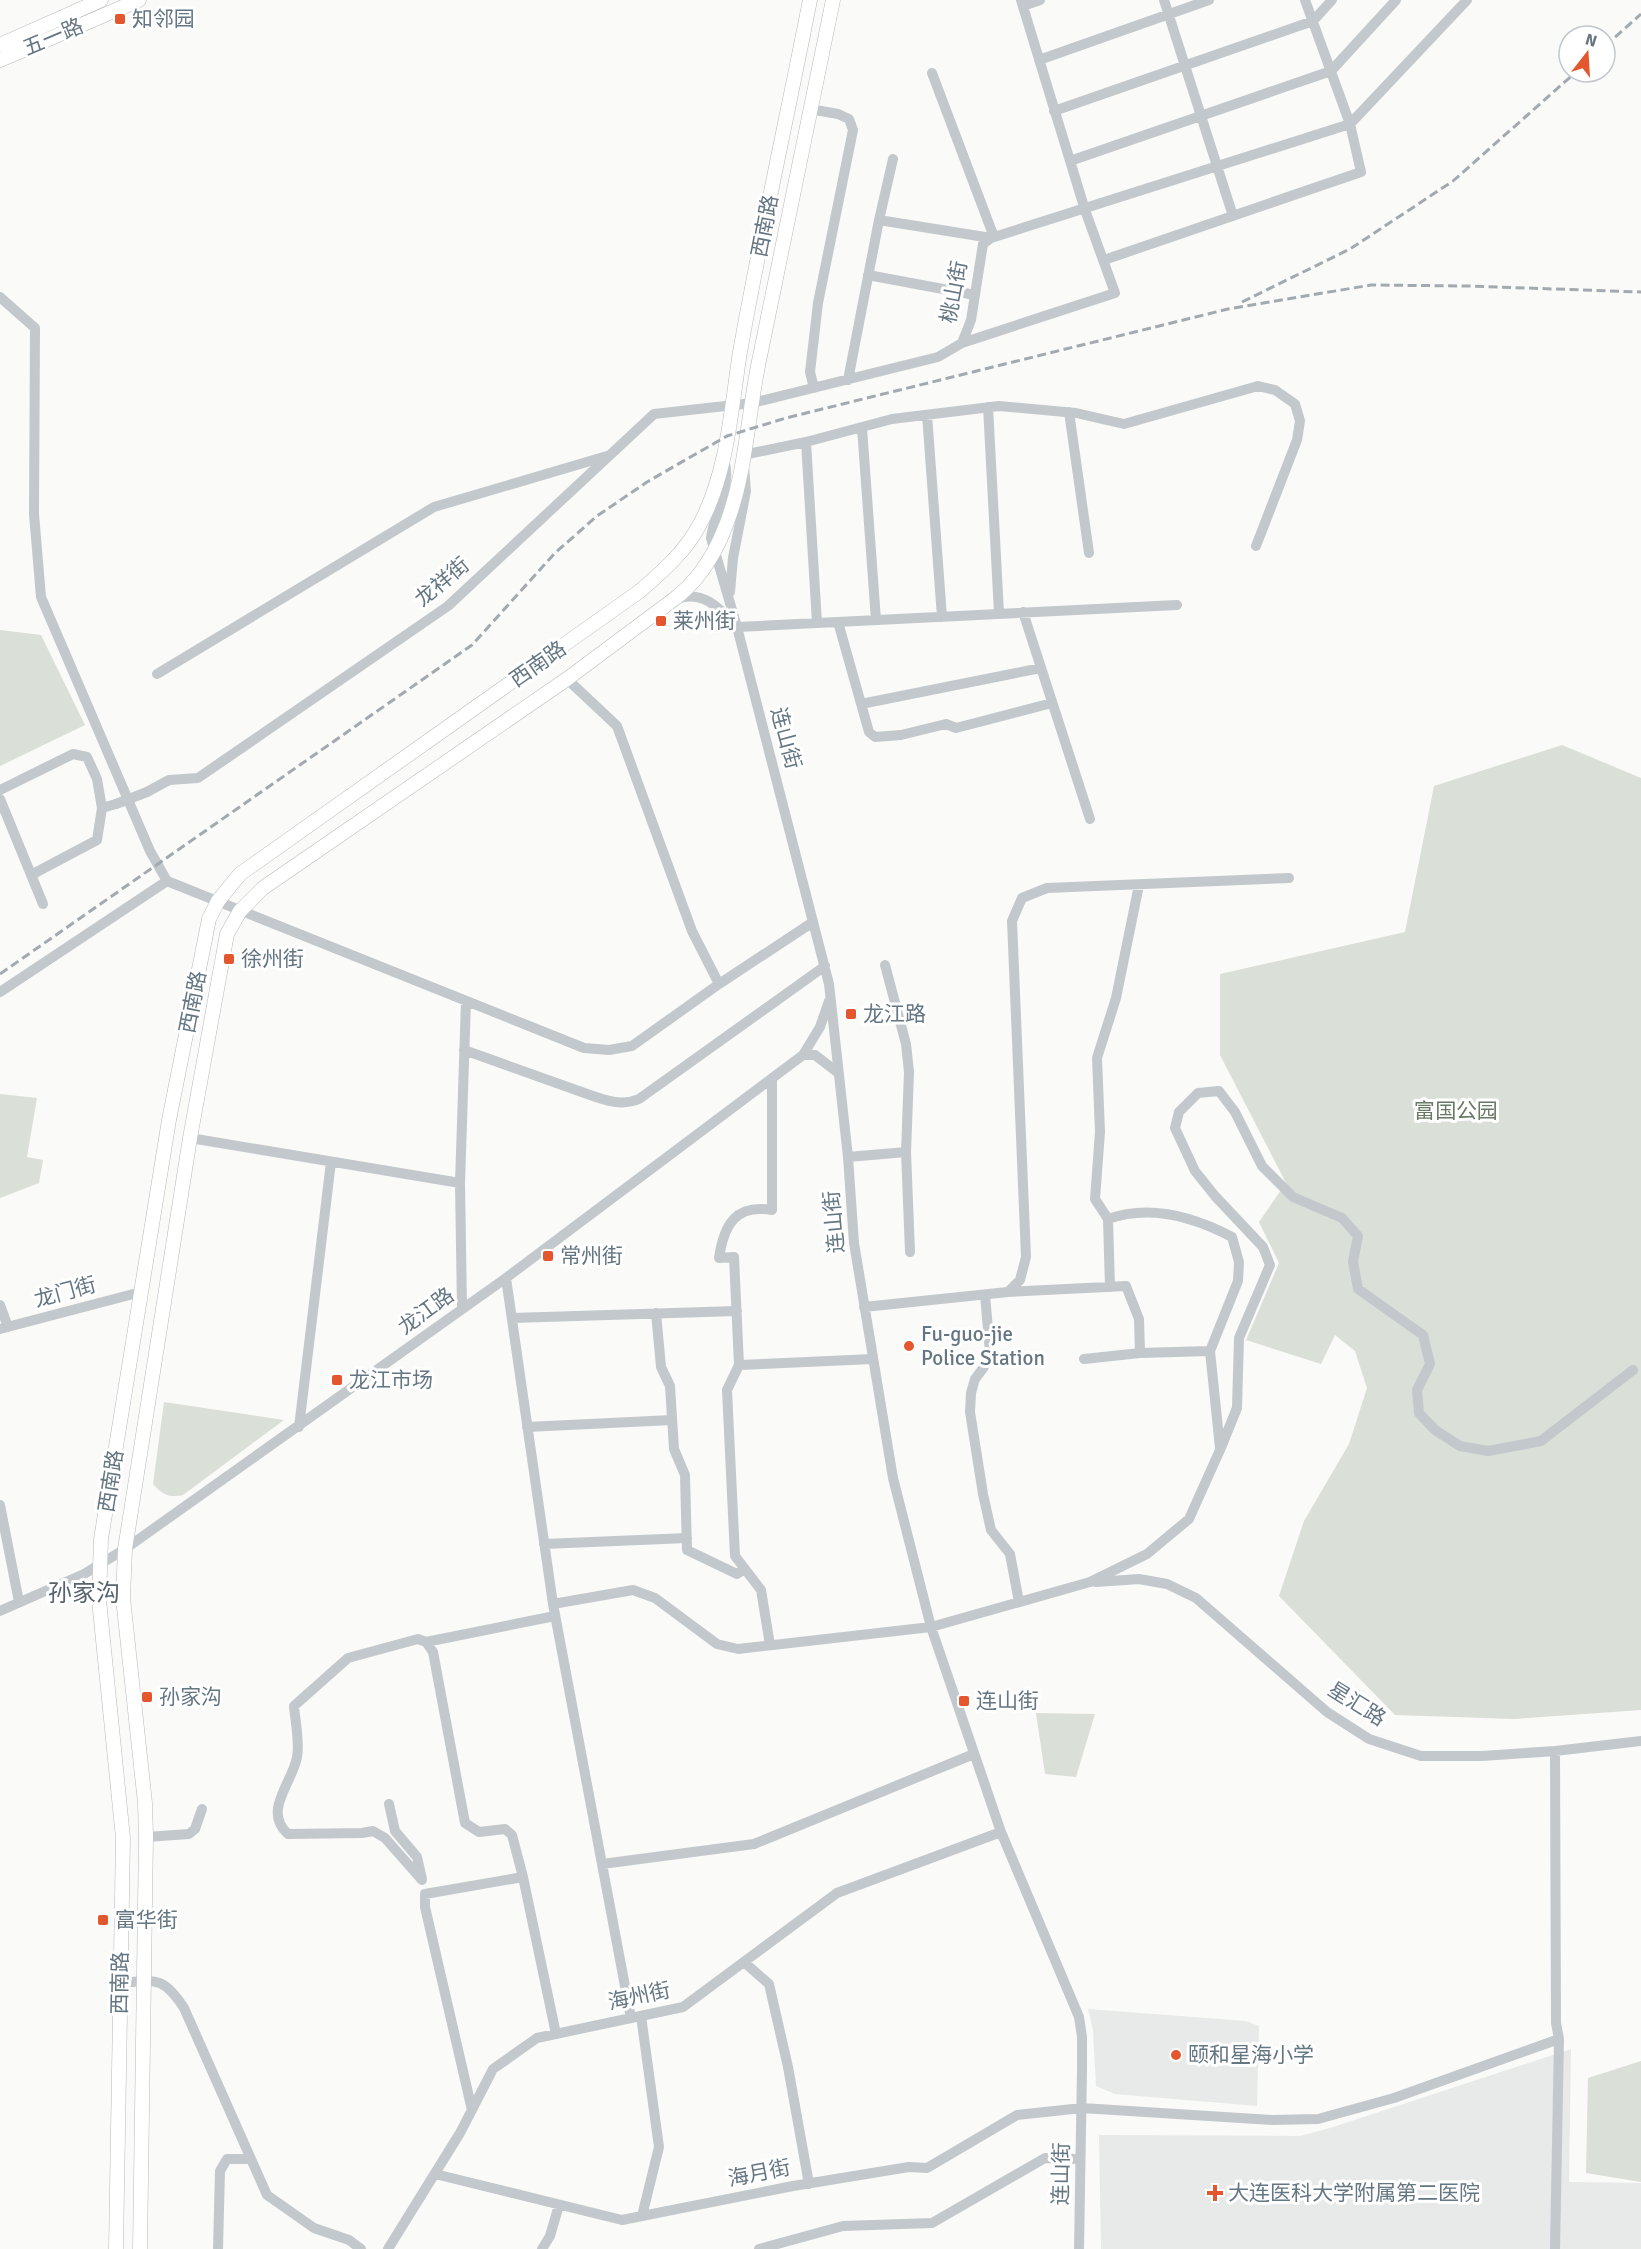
<svg xmlns="http://www.w3.org/2000/svg" width="1641" height="2249" viewBox="0 0 1641 2249" font-family="Signika,'Noto Sans SC',sans-serif">
  <rect width="100%" height="100%" fill="#fafaf8"/>
  <path fill="#e8e9e9" d="M1088,2009L1246,2021L1259,2026L1257,2106L1115,2094L1096,2086L1093,2030Z
    M1571,2049L1569,2182L1641,2183V2249H1101L1099,2135L1300,2136L1330,2128Z"/>
  <path fill="#dadfd7" d="M0,630L41,635L85,725L0,766Z
    M1562,745L1641,778V1710L1514,1719L1395,1715L1279,1596L1304,1521L1349,1444L1367,1388L1355,1351L1335,1335L1321,1364L1246,1340L1279,1263L1259,1222L1286,1183L1220,1055V974L1405,932L1434,786Z
    M0,1094L37,1098L27,1157L43,1160L39,1183L0,1198Z
    M164,1402L284,1420L183,1495C169,1498 163,1495 153,1484Z
    M1036,1713L1095,1714L1076,1777L1045,1774Z
    M1641,2061V2182L1586,2173L1588,2078Z"/>
  <g fill="none" stroke-linecap="round" stroke-linejoin="round">
    <g stroke="#b5babe" stroke-width="15">
      <path id="major" d="M0,45L101,0
        M0,60L139,0
        M116,2249L123,1838L99,1600L101,1539L169,1120L209,919L218,901L240,874L640,591C663,571 686,551 700,524C728,471 731,409 740,352C761,234 787,117 810,0
        M140,2249L146,1837L145,1803L123,1598L125,1549L190,1138L227,934L240,911L263,888L567,679L673,600C695,584 712,559 722,535C745,483 747,422 758,366C783,244 808,122 833,0"/>
    </g>
    <path stroke="#c3c8cc" stroke-width="10" d="M1164,0L1233,216
      M1023,6L1040,0
      M1039,60L1209,0
      M932,73L994,237
      M810,109L838,114L849,119L853,130L818,303L810,372L814,388
      M1054,111L1313,21L1332,0
      M1070,161L1331,71L1396,0
      M879,220L893,159
      M1104,260L1361,172L1350,124L1305,0
      M868,275L975,295
      M0,297L35,328L34,514L41,597L150,851L167,881L584,1048L609,1050L632,1046L719,984L813,922
      M962,343L1115,293L1085,210L1021,0
      M848,380L879,220L991,238
      M988,407L999,613
      M1069,412L1089,553
      M927,415L942,617
      M862,428L876,620
      M806,442L817,623
      M723,458C734,484 714,512 711,538L737,627L829,984L848,1157L854,1243L893,1478L931,1627L1001,1832L1079,2017L1082,2037V2069L1079,2249
      M730,592L733,558L746,491L743,455L806,442L892,419L999,406L1076,413L1124,424L1258,386L1275,390L1295,404L1300,421L1297,440L1256,546
      M677,599C702,590 719,607 735,625
      M1023,612L1090,819
      M838,622L869,732L875,737L901,735L946,724L956,728L1052,703
      M737,627L1177,605
      M157,674L434,507L607,456
      M567,679L617,726L692,931L719,984
      M861,704L1041,668
      M0,790L73,754L87,757L97,779L102,808L116,804
      M147,792L169,780L198,778L448,606L654,414L752,403L938,357L962,343L971,320L983,244L991,238L1350,124L1467,0
      M0,799L43,904
      M31,875L97,840L102,808
      M885,965L906,1044L909,1072L906,1152L910,1252
      M0,992L167,881
      M464,1050L590,1095C607,1101 622,1106 639,1099L825,966
      M803,1055H815L837,1072
      M190,1138L460,1183
      M848,1157L906,1152
      M1108,1219C1150,1204 1194,1217 1232,1237L1239,1262L1238,1281L1210,1351
      M506,1278L553,1604L631,2018
      M1110,1287L1108,1219L1095,1199L1100,1132L1097,1058L1116,998L1139,885
      M1008,1292L1126,1286L1139,1319L1140,1353
      M985,1295L990,1352L984,1367L975,1379L971,1393L970,1412L983,1494L991,1530L1010,1554L1019,1602
      M0,1305L8,1327
      M864,1307L1008,1292L1020,1280L1026,1257L1012,921L1022,898L1047,888L1289,878
      M462,1309L460,1183L466,1001
      M656,1313L661,1367L670,1386L674,1449L685,1475L687,1550L737,1574L744,1569
      M512,1318L737,1311
      M0,1329L141,1292
      M1084,1359L1140,1353L1210,1351L1220,1448
      M739,1365L873,1359
      M299,1427L331,1162
      M527,1427L672,1420
      M0,1505L19,1602
      M544,1544L687,1538
      M1096,1582L1139,1579L1167,1584L1196,1598L1327,1712L1369,1739L1421,1756H1482L1555,1751L1641,1741
      M553,1604L633,1590L655,1598L717,1644L738,1649L931,1627L1090,1582L1147,1554L1189,1519L1220,1450L1237,1408L1239,1338L1270,1265L1263,1247L1215,1196L1195,1171L1175,1128L1179,1112L1198,1093L1219,1091L1235,1112L1262,1166L1293,1197L1342,1218L1358,1236L1353,1262L1358,1289L1423,1335L1430,1364L1417,1390L1419,1413L1435,1430L1460,1446L1488,1451L1541,1441L1633,1370
      M0,1611L84,1574L125,1549L506,1278L803,1055L820,1027L829,1001
      M426,1642L555,1616
      M770,1645L761,1590L735,1556L727,1390L739,1365L734,1257L719,1258C724,1224 736,1204 772,1210V1078
      M389,1804L395,1831L417,1857L422,1879
      M146,1837L189,1834L195,1829L202,1809
      M602,1864L754,1844L974,1754
      M422,1880L385,1838L373,1831L362,1833L288,1834C262,1811 293,1782 297,1757C300,1743 295,1720 294,1706L348,1658L418,1639L426,1642L433,1652L465,1823L479,1832L505,1829L512,1835L523,1877
      M745,1963L769,1984L788,2067L809,2184
      M120,1983C156,1980 163,1976 184,2008L267,2195L314,2228L349,2240L361,2249
      M641,2016L659,2147L642,2216
      M472,2110L425,1907V1894L523,1877L556,2034
      M435,2174L622,2220L793,2186L909,2167L927,2168L1017,2115L1082,2108L1272,2120L1318,2119L1394,2098L1559,2039
      M218,2249L220,2171L227,2159H251
      M388,2249L460,2133L493,2069L537,2038L683,2007L837,1893L1001,1832
      M542,2249L550,2236L559,2205
      M759,2249L843,2226L932,2223L1045,2158L1080,2159
      M1555,2249L1559,2039L1556,2023L1555,1751"/>
    <use href="#major" stroke="#fff" stroke-width="14"/>
    <path stroke="#a2aab0" stroke-width="3" stroke-dasharray="9 4.5" stroke-linecap="butt" d="M1605,46L1641,14
      M1242,302L1350,249L1453,181L1576,72
      M0,974L472,645L555,553L597,516L647,482L727,436L786,418L1228,309L1371,285L1468,286L1641,292"/>
    <path stroke="#c3c8cc" stroke-width="10" d="M116,804L147,792"/>
  </g>
  <g fill="#e4572e" stroke="#fff" stroke-width="2">
    <rect x="114" y="13" width="12" height="12" rx="3"/>
    <rect x="655" y="615" width="12" height="12" rx="3"/>
    <rect x="223" y="953" width="12" height="12" rx="3"/>
    <rect x="845" y="1008" width="12" height="12" rx="3"/>
    <rect x="542" y="1250" width="12" height="12" rx="3"/>
    <circle cx="909" cy="1346" r="6"/>
    <rect x="331" y="1374" width="12" height="12" rx="3"/>
    <rect x="141" y="1691" width="12" height="12" rx="3"/>
    <rect x="958" y="1695" width="12" height="12" rx="3"/>
    <rect x="97" y="1914" width="12" height="12" rx="3"/>
    <circle cx="1176" cy="2055" r="6"/>
    <path d="M1212 2184h6v6h6v6h-6v6h-6v-6h-6v-6h6z"/>
  </g>
  <g text-anchor="middle" dominant-baseline="central" stroke-width="6" stroke-linejoin="round" paint-order="stroke">
    <g font-size="21" fill="#657683" stroke="#fff" text-anchor="start">
      <text x="132" y="19">知邻园</text>
      <text x="673" y="621">莱州街</text>
      <text x="241" y="959">徐州街</text>
      <text x="863" y="1014">龙江路</text>
      <text x="560" y="1256">常州街</text>
      <text x="921" y="1334">Fu-guo-jie<tspan x="921" dy="24">Police Station</tspan></text>
      <text x="349" y="1380">龙江市场</text>
      <text x="159" y="1697">孙家沟</text>
      <text x="976" y="1701">连山街</text>
      <text x="115" y="1920">富华街</text>
      <text x="1188" y="2055">颐和星海小学</text>
      <text x="1228" y="2193">大连医科大学附属第二医院</text>
    </g>
    <g font-size="21" fill="#657683" stroke="#fff">
      <text transform="translate(53 37) rotate(-23)">五一路</text>
      <text transform="translate(765 226) rotate(-79)">西南路</text>
      <text transform="translate(954 292) rotate(-79)">桃山街</text>
      <text transform="translate(442 582) rotate(-40)">龙祥街</text>
      <text transform="translate(538 664) rotate(-35)">西南路</text>
      <text transform="translate(786 738) rotate(75)">连山街</text>
      <text transform="translate(193 1002) rotate(-79)">西南路</text>
      <text transform="translate(834 1222) rotate(-95)">连山街</text>
      <text transform="translate(65 1292) rotate(-15)">龙门街</text>
      <text transform="translate(426 1311) rotate(-36)">龙江路</text>
      <text transform="translate(111 1481) rotate(-81)">西南路</text>
      <text transform="translate(1357 1704) rotate(32)">星汇路</text>
      <text transform="translate(120 1983) rotate(-89)">西南路</text>
      <text transform="translate(639 1996) rotate(-12)">海州街</text>
      <text transform="translate(759 2173) rotate(-11)">海月街</text>
      <text transform="translate(1061 2174) rotate(-89)">连山街</text>
    </g>
    <g font-size="21" fill="#687a64" stroke="#fff">
      <text x="1456" y="1111">富国公园</text>
    </g>
    <g font-size="24" fill="#57646e" stroke="#fff">
      <text x="84" y="1593">孙家沟</text>
    </g>
  </g>
  <g transform="translate(1587 54) rotate(17)"><circle r="28" fill="#ffffff" stroke="#c1c8cd" stroke-width="1.5"/>
  <path d="M0-4.5L10 22L0 15L-10 22Z" fill="#e4572e"/>
  <text y="-9" font-size="16" font-weight="bold" text-anchor="middle" fill="#657683">N</text>
  </g>
</svg>
